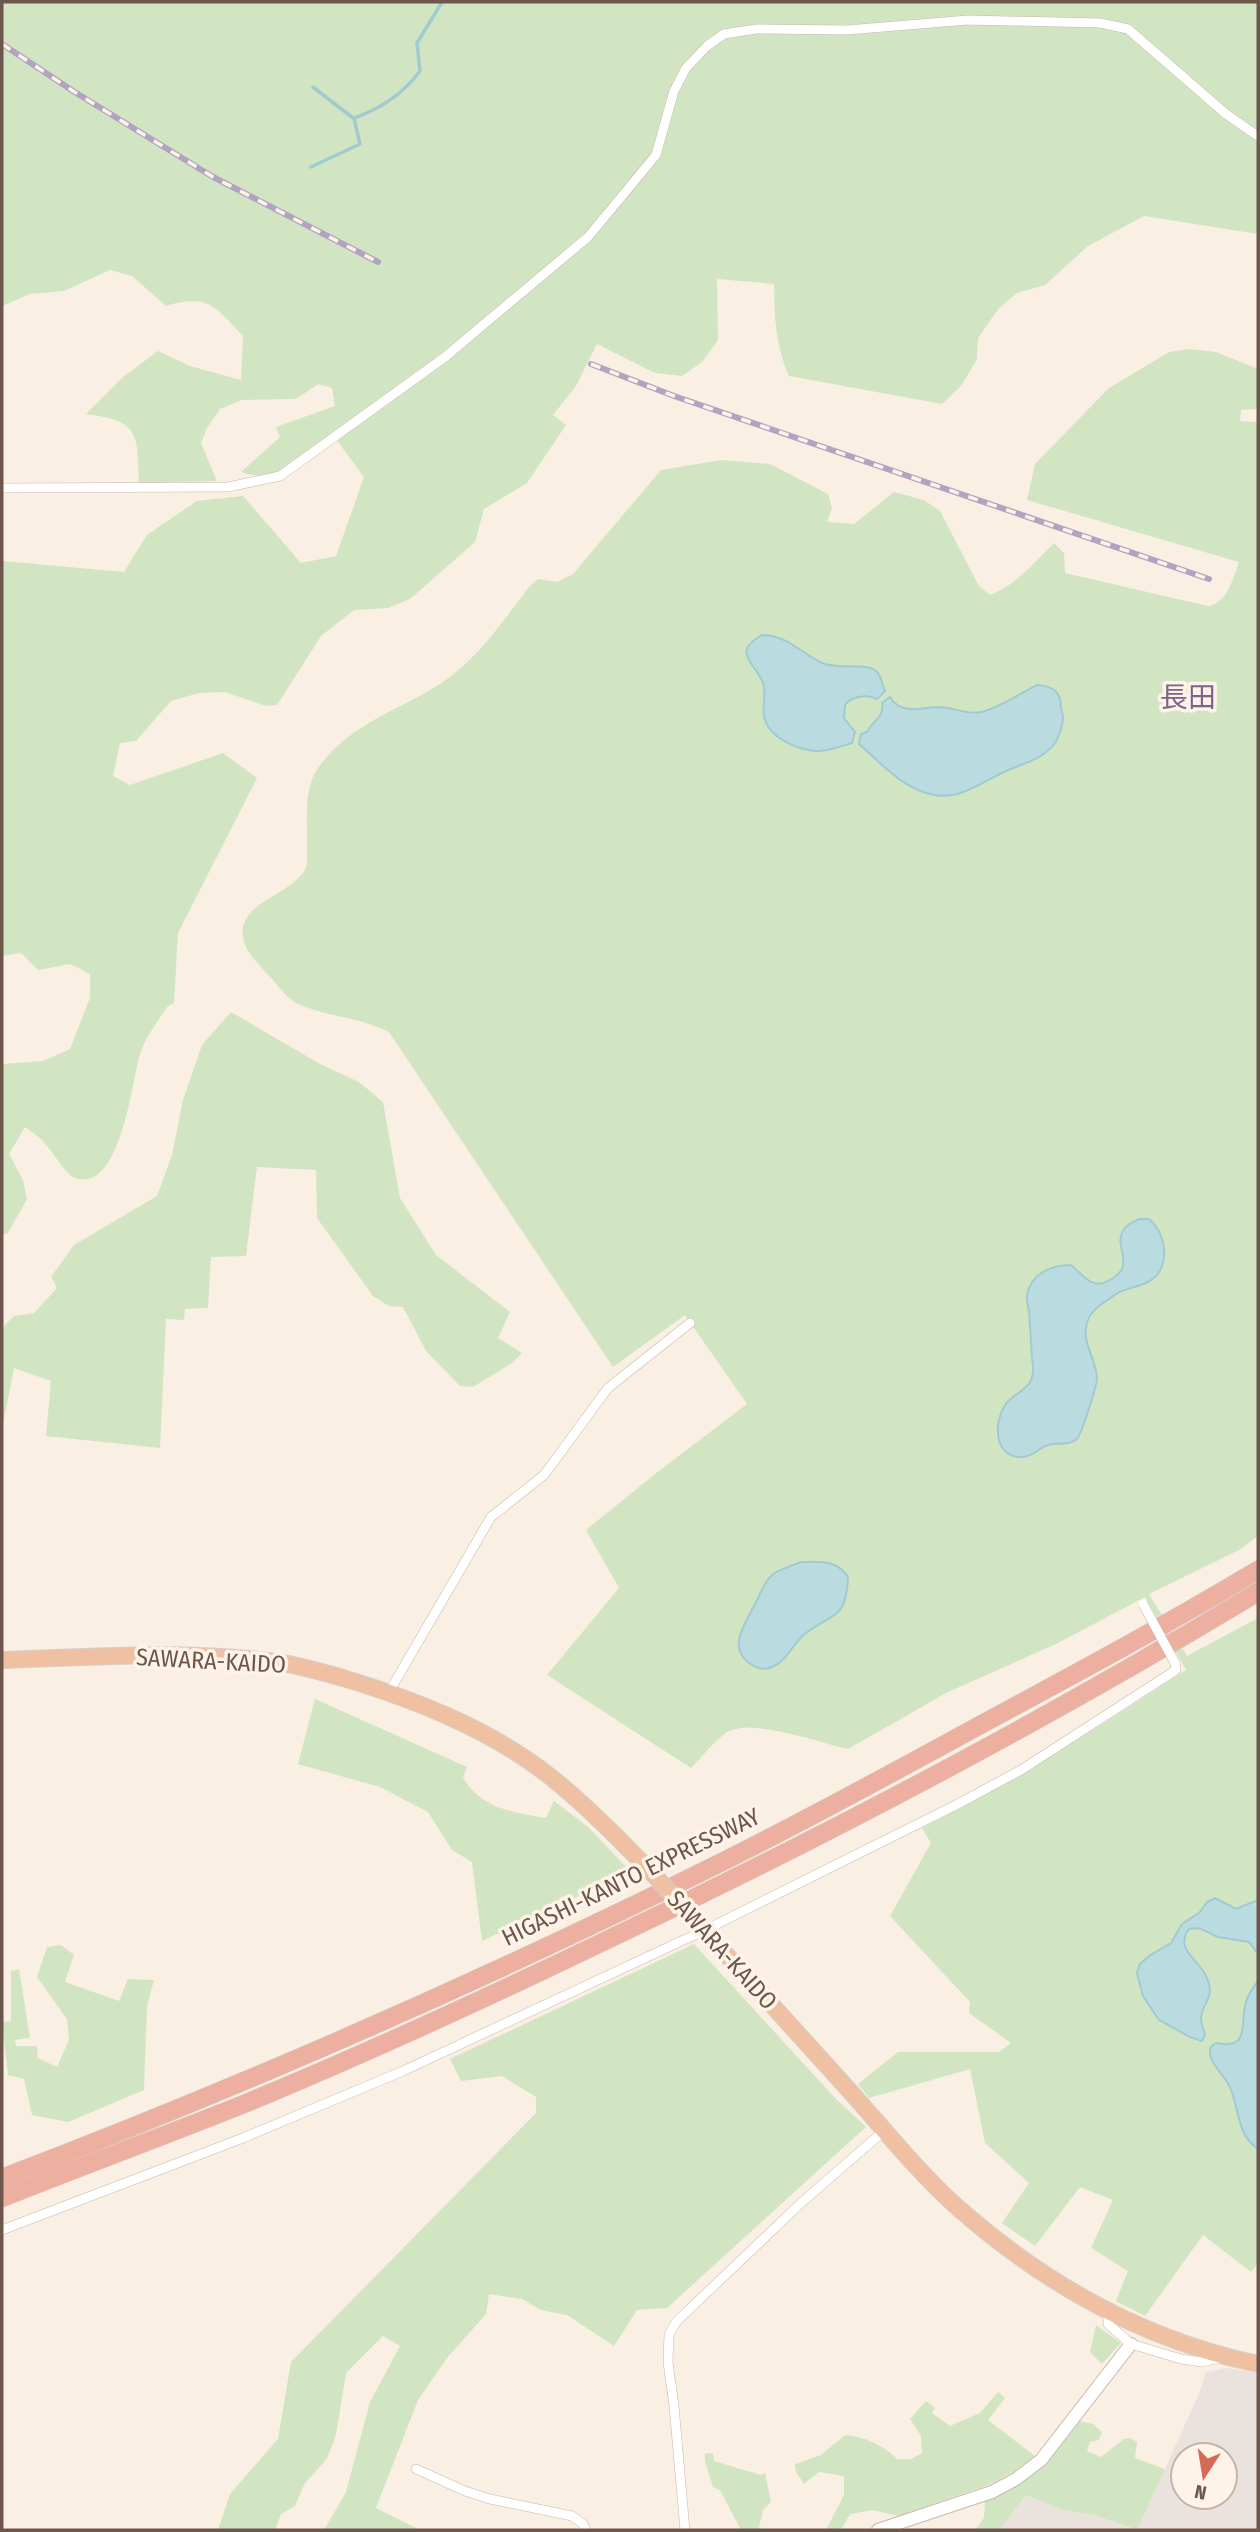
<svg xmlns="http://www.w3.org/2000/svg" width="1260" height="2532" viewBox="0 0 1260 2532" font-family="'Fira Sans Condensed','Noto Sans JP',sans-serif">
  <rect width="100%" height="100%" fill="#f9efe2"/>
  <path fill="#e9e2dd" fill-rule="evenodd" d="M1227,2368L1258,2373V2530H1137L1199,2394L1206,2372ZM1183,2455H1225V2497H1183Z
    M1026,2495L1063,2510L1093,2515L1134,2530H999Z"/>
  <path fill="#d2e5c3" d="M2,2H1258V234L1144,216L1088,246L1045,285L1017,293L999,308L978,338L977,359L961,386L942,404L789,376C776,347 774,316 774,284L717,279L718,340L702,362L682,376L655,373L597,344L576,386L553,415L566,425L527,483L484,509L475,542L410,599L388,608L354,610L321,636L277,705L266,706L225,692L199,693L171,701L136,741L120,743L113,776L130,785L223,753L257,778L178,933L174,1003L167,1007C158,1021 145,1038 140,1054C132,1081 120,1198 73,1177C65,1173 51,1149 42,1140C37,1136 31,1131 25,1127L9,1154L23,1180L27,1199L8,1233L2,1235V1064L43,1061L70,1049L90,998V974L70,964L38,970L21,953L2,956V561L124,572L147,535L197,501L243,496L301,563L336,556L364,477L333,435C307,453 275,486 241,472L280,437L276,427L335,406L332,388L318,384L296,399L242,400L220,409L207,428L201,443L217,481L139,483C137,434 141,421 86,414L123,377L158,351L190,366L241,380L243,336C215,307 208,293 166,306L132,276L110,270L64,291L30,294L2,306Z
    M1189,349L1216,352L1258,369L1257,409L1241,410L1240,421L1258,422V1536L1239,1550L1149,1594L1187,1656L1258,1618V2263L1251,2272L1203,2235L1145,2316L1116,2301L1128,2271L1091,2248L1113,2200L1080,2187L1035,2246L1002,2223L1029,2183L985,2143L970,2069L869,2098L858,2084L898,2052H999L1011,2043L969,2013L970,2002L890,1916L931,1843L922,1828C1014,1782 1100,1726 1186,1670L1145,1597L1056,1644L948,1692L848,1749C821,1743 749,1717 726,1733C713,1742 702,1757 691,1768L547,1675L619,1588L586,1530L655,1474L747,1404L685,1315L613,1367L389,1032C361,1018 331,1017 303,1006C288,1001 282,990 272,979C257,962 231,941 248,916C258,900 293,890 305,870C308,864 307,856 307,849C308,825 303,792 316,771C346,725 396,712 440,684C478,659 502,622 529,587L538,579L557,582L573,574L661,470L721,460L770,464L828,494L832,508L827,522L854,524L894,492L924,500L940,511L979,586L990,595C1016,585 1034,563 1054,543L1064,553L1065,573L1208,606C1227,603 1233,579 1239,562L1027,500L1035,464L1109,388L1169,352Z
    M231,1012L320,1064L359,1082L383,1102L400,1198L436,1255L510,1312L498,1338L522,1353L512,1363L473,1387L460,1386L426,1351L403,1307L389,1306L373,1296L317,1218L316,1170L257,1167L246,1256L211,1257L208,1308L185,1309L184,1320L166,1319L160,1448L46,1436L51,1381L14,1368L2,1429V1328L14,1316L34,1313L57,1288L51,1277L74,1245L157,1196L172,1155L183,1100L202,1045Z
    M315,1699L467,1767L463,1777C479,1808 515,1813 546,1818L554,1801L587,1826L631,1872L482,1941L472,1862L452,1850L428,1812L380,1787L298,1764Z
    M694,1944L836,2099L866,2127L667,2308L637,2310L614,2346L567,2315L541,2310L522,2299L489,2294L486,2314L447,2358L418,2400L376,2508L418,2529L453,2530H324L346,2492L370,2402L400,2346L383,2336L346,2373L336,2435L327,2459L305,2483L295,2506L281,2514L275,2530H218L230,2494L278,2439L291,2362L536,2113V2097L502,2076L461,2081L450,2059Z
    M61,1945L74,1955L65,1982L119,2001L128,1979L154,1980L147,2006L144,2090L68,2122L32,2115L24,2079L8,2075L2,2022L11,2021V1971L19,1969L30,2038L15,2040L16,2046H37L38,2058L57,2067L69,2040L67,2019L37,1977L47,1947Z
    M1096,2325L1121,2343L1102,2364L1090,2352Z
    M998,2392L1005,2398L988,2420L1035,2456L1015,2471L988,2485L898,2516L873,2510L850,2514L841,2530H826L844,2495V2476L819,2472L804,2484L796,2472L795,2464L821,2455L845,2435C863,2436 885,2446 897,2459H911L922,2453L921,2436L910,2419L926,2401L935,2408L932,2413L950,2426L980,2413Z
    M1080,2421L1093,2424L1102,2432L1099,2440L1090,2442L1087,2451L1101,2457L1124,2439L1130,2438L1137,2442L1135,2458L1165,2469L1137,2530L1093,2515L1063,2510L1026,2495L999,2530H975L984,2518L985,2500L1044,2464Z
    M713,2453L714,2461L761,2475L765,2473L771,2502L763,2510L759,2527L761,2530H741L720,2490L713,2487L705,2461V2454Z"/>
  <path fill="#badce0" stroke="#a1cbd0" stroke-width="2" d="M762,635C787,635 801,653 822,663C837,670 865,662 876,671C882,676 882,685 885,691L877,699C868,694 851,696 845,705L844,718L855,732L852,743C841,746 827,752 815,751C795,749 768,737 764,716C762,705 767,693 763,683C756,663 730,653 762,635Z
    M1037,685C1053,686 1061,692 1061,707C1061,711 1063,714 1063,717C1063,725 1059,737 1055,743C1044,759 1021,764 1004,772C982,782 960,800 934,795C903,789 882,764 859,744L861,734L867,732C872,721 885,717 882,703L890,697C901,716 923,707 940,707C957,708 971,717 988,710C1005,704 1021,693 1037,685Z
    M1139,1219H1149C1167,1234 1172,1269 1148,1282C1138,1287 1127,1288 1118,1293C1106,1301 1088,1310 1086,1327C1083,1344 1097,1362 1097,1379C1097,1385 1081,1435 1077,1439C1070,1445 1060,1443 1052,1444C1041,1445 1035,1456 1023,1457C994,1458 993,1424 1005,1405C1011,1395 1027,1391 1031,1380C1034,1374 1033,1364 1032,1358C1031,1342 1030,1326 1029,1311C1028,1306 1026,1299 1027,1295C1031,1273 1052,1265 1071,1265C1083,1275 1092,1290 1108,1281C1140,1265 1110,1247 1125,1228C1128,1224 1135,1221 1139,1219Z
    M801,1562C821,1562 836,1559 848,1577C846,1619 836,1611 806,1633C794,1642 787,1661 772,1667C765,1670 758,1669 752,1665C725,1648 746,1623 755,1604C760,1595 764,1582 772,1575C779,1569 792,1566 801,1562Z
    M1215,1898L1236,1909L1258,1900V1954L1249,1942L1218,1937L1199,1928L1189,1929C1174,1949 1198,1959 1206,1976C1217,1998 1201,2003 1201,2019C1201,2024 1204,2030 1205,2035L1202,2041L1190,2037L1159,2020L1143,1996L1137,1973L1140,1964L1149,1956L1171,1943L1182,1924L1200,1912L1207,1902Z
    M1258,1980V2149C1235,2133 1240,2107 1229,2085C1224,2075 1209,2063 1210,2051C1210,2046 1212,2046 1216,2043C1253,2050 1238,2022 1247,1999C1249,1992 1255,1987 1258,1980Z"/>
  <g fill="none" stroke-linecap="round" stroke-linejoin="round">
    <path stroke="#a1cbd0" stroke-width="3.5" d="M313,87L353,118
      M311,167L360,144L354,118C380,109 403,94 420,71L417,43L442,2"/>
    <g stroke="#c8b7ab" stroke-width="10">
      <path id="minor" d="M2,488L228,487L280,476L445,357L588,237L656,155L674,91L686,68L707,46L724,34L756,29L847,30L968,20L1100,23L1128,29L1226,114L1258,136
        M389,1692L491,1517L544,1475L608,1388L690,1323
        M2,2230L243,2138L403,2071L705,1930L956,1805L1021,1770L1176,1670L1175,1663
        M1108,2313V2324L1131,2344L1181,2359L1202,2362L1219,2358
        M416,2469L465,2491L490,2499L572,2516L583,2524L586,2530
        M685,2530L674,2406L668,2362L669,2335L676,2322L801,2203L885,2130"/>
    </g>
    <g stroke="#c8b7ab" stroke-width="14">
      <path id="tertiary" d="M878,2530L992,2492L1016,2479L1041,2460L1131,2344"/>
    </g>
    <g stroke="#d6d0cd" stroke-width="18">
      <path id="trunk" d="M2,1660C93,1657 185,1650 276,1662C299,1665 321,1672 343,1678C416,1700 492,1730 552,1778C589,1808 622,1842 655,1876
        M695,1920C746,1976 797,2033 848,2089C883,2128 917,2171 956,2206C1044,2284 1143,2340 1258,2364"/>
    </g>
    <g stroke="#d6d0cd" stroke-width="19">
      <path id="motorway" d="M2,2178C249,2084 491,1977 728,1859C814,1816 898,1770 982,1724C1075,1674 1168,1624 1258,1570
        M2,2198C82,2166 164,2136 244,2104C367,2053 489,1997 609,1939C830,1834 1048,1719 1258,1592"/>
    </g>
    <use href="#minor" stroke="#fff" stroke-width="9"/>
    <use href="#tertiary" stroke="#fff" stroke-width="12"/>
    <use href="#trunk" stroke="#efc0a1" stroke-width="16"/>
    <use href="#motorway" stroke="#edb0a0" stroke-width="18"/>
    <g stroke="#b2a3c0" stroke-width="6">
      <path id="rail" d="M2,44L73,91L213,177L378,262
        M591,364L674,396L1209,579"/>
    </g>
    <use href="#rail" stroke="#fdf3e8" stroke-width="3.5" stroke-dasharray="10" stroke-linecap="butt"/>
    <g stroke="#c8b7ab" stroke-width="10" stroke-linecap="butt">
      <path id="minor-bridge" d="M1143,1604L1175,1663"/>
    </g>
    <g stroke="#d6d0cd" stroke-width="18" stroke-linecap="butt">
      <path id="trunk-bridge" d="M655,1876L695,1920"/>
    </g>
    <use href="#minor-bridge" stroke="#fff" stroke-width="9"/>
    <use href="#trunk-bridge" stroke="#efc0a1" stroke-width="16"/>
  </g>
  <g text-anchor="middle" dominant-baseline="central" stroke-width="7" stroke-linejoin="round" paint-order="stroke">
    <g font-size="24" fill="#6e564c" stroke="#fdf3e8">
      <text transform="translate(211 1661) rotate(3)">SAWARA-KAIDO</text>
      <text transform="translate(631 1877) rotate(-26)">HIGASHI-KANTO EXPRESSWAY</text>
      <text transform="translate(722 1950) rotate(48)">SAWARA-KAIDO</text>
    </g>
    <g font-size="28" fill="#7b648a" stroke="#fdf3e8">
      <text x="1188" y="697">長田</text>
    </g>
  </g>
  <rect width="1260" height="2532" fill="none" stroke="#6e564c" stroke-width="7"/>
  <g transform="translate(1204 2476) rotate(192)"><circle r="33" fill="#fdf3e8" stroke="#c4b4aa" stroke-width="2"/>
  <path d="M0-5L12 26L0 18L-12 26Z" fill="#d66b55"/>
  <text y="-10" font-size="19" font-weight="bold" text-anchor="middle" fill="#6e564c">N</text>
  </g>
</svg>
